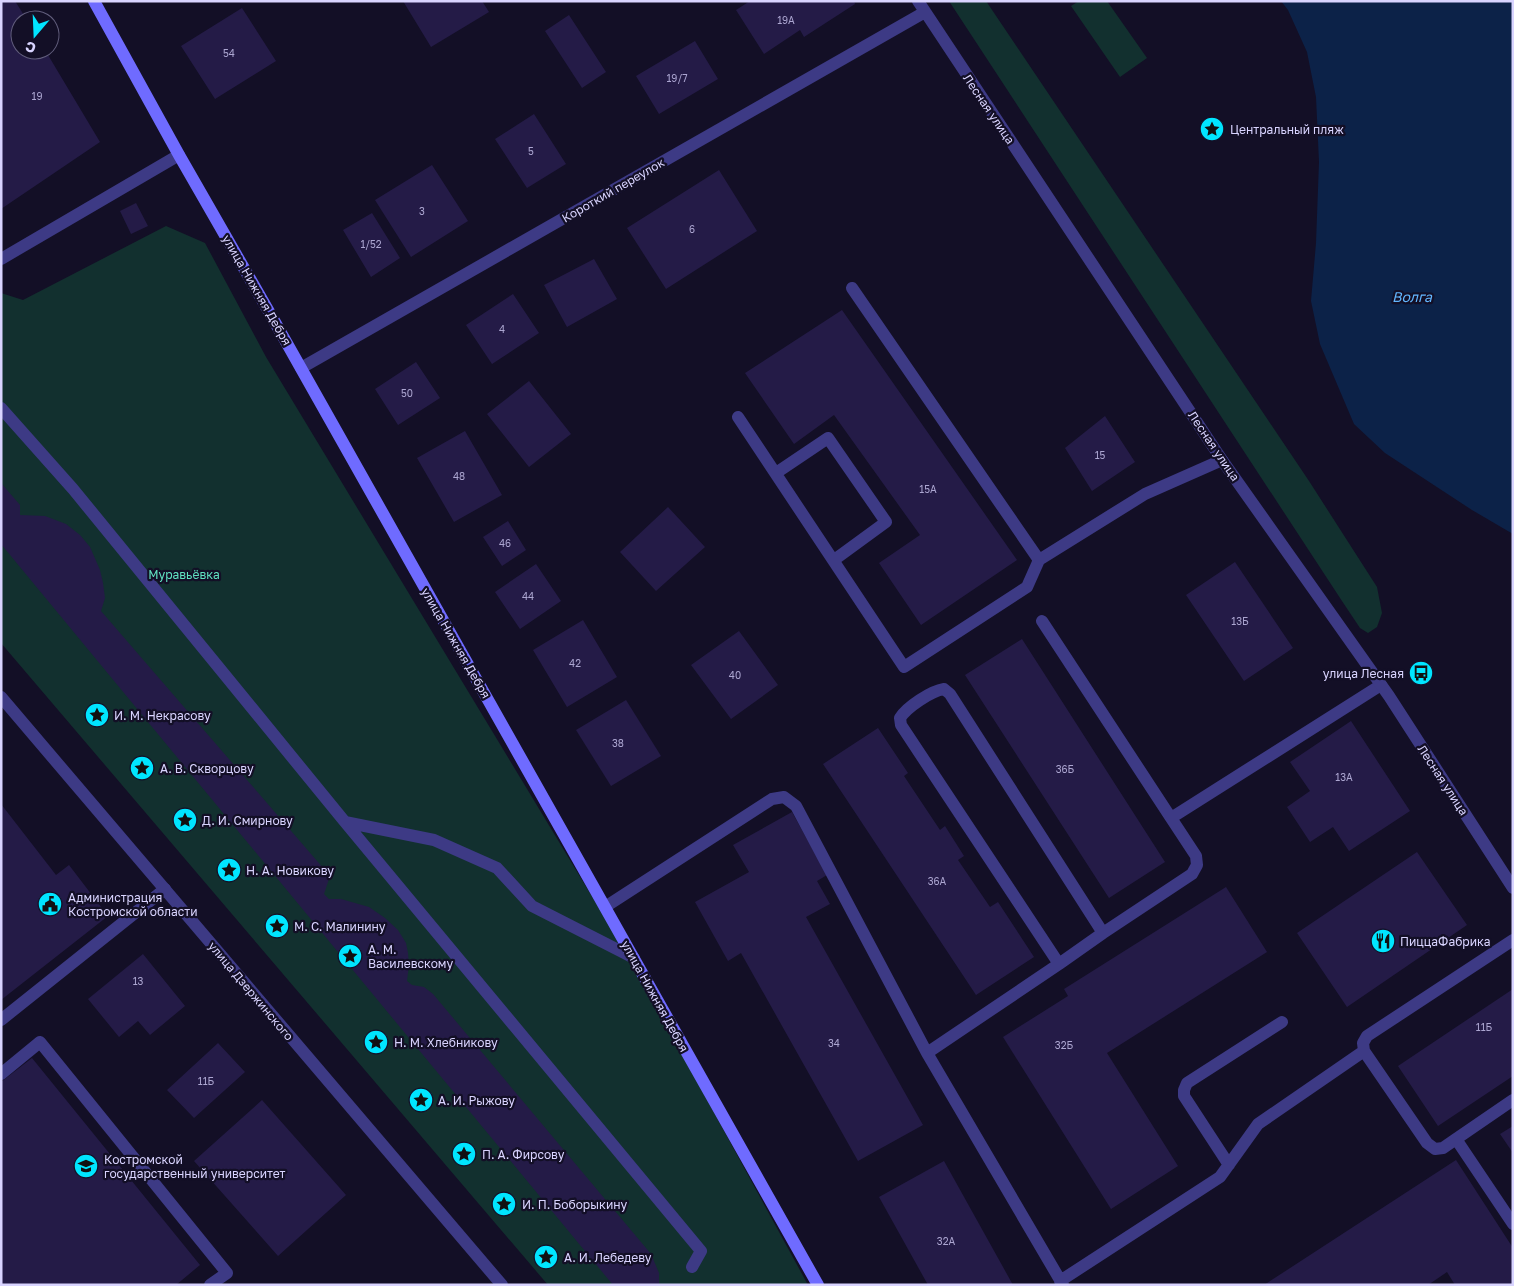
<svg xmlns="http://www.w3.org/2000/svg" width="1514" height="1286" viewBox="0 0 1514 1286" font-family="'Golos Text',sans-serif">
  <rect width="100%" height="100%" fill="#130f26"/>
  <path fill="#12302f" d="M949,1H986L1309,481L1377,587L1382,613L1377,627L1368,633L1360,628L1342,601Z
    M1079,1H1107L1147,58L1120,77L1071,6Z
    M166,226L205,243L266,357L634,966L808,1285H548L1,643V293L23,300Z"/>
  <path fill="#0c2248" d="M1281,1H1513V534L1472,510L1385,453L1354,424L1320,344L1311,301L1316,243L1319,162L1316,97L1307,52L1288,10Z"/>
  <path fill="#241b47" d="M1,1H15L27,20H20V50H45L100,142L1,209Z
    M403,1H482L489,12L431,47Z
    M750,1H854L855,4L804,37L800,30L764,54L736,10Z
    M242,8L276,61L215,99L181,46Z
    M569,15L606,72L582,88L545,31Z
    M695,41L718,79L659,114L636,76Z
    M534,114L566,164L527,188L495,139Z
    M432,165L468,221L411,257L375,200Z
    M719,170L757,231L666,289L627,228Z
    M136,203L148,226L131,234L120,211Z
    M372,213L400,258L371,277L343,230Z
    M594,259L617,299L567,327L544,285Z
    M513,294L539,333L492,364L466,325Z
    M842,310L1017,560L921,625L879,563L920,535L834,415L794,444L745,373Z
    M416,362L440,398L398,425L375,389Z
    M529,381L571,434L529,467L487,414Z
    M1105,416L1135,462L1092,491L1065,448Z
    M465,431L502,495L454,522L417,458Z
    M1,483L20,505V515L45,516L66,524L80,535L90,547L100,570L103,583L105,598L101,611L330,876L324,894L329,899H341L369,907L385,918L398,930L406,943L408,953L409,965L407,981L412,985L424,987L433,994L651,1254L659,1273V1285H613L1,544Z
    M668,507L705,547L656,591L620,552Z
    M508,521L526,550L502,566L483,537Z
    M1235,562L1293,648L1244,681L1186,595Z
    M536,564L561,601L520,629L495,592Z
    M583,620L617,677L567,707L533,650Z
    M739,631L778,685L731,719L691,665Z
    M1022,639L1165,862L1109,898L965,675Z
    M626,700L661,756L611,786L576,730Z
    M1351,721L1410,811L1349,851L1333,827L1310,842L1287,807L1310,791L1290,762Z
    M878,728L908,773L904,776L940,830L945,826L964,856L958,860L990,907L998,902L1034,957L976,995L823,764Z
    M1,804L56,875L69,865L108,916L1,1000Z
    M792,812L827,875L817,881L830,904L806,917L923,1125L858,1161L741,953L728,961L695,902L749,872L733,845Z
    M1417,852L1467,925L1347,1007L1297,933Z
    M1226,887L1267,952L1107,1053L1178,1166L1111,1209L1003,1037L1068,996L1064,989Z
    M143,954L185,1006L150,1035L138,1021L119,1037L88,999Z
    M1513,989V1076L1438,1126L1398,1066Z
    M218,1043L245,1072L194,1118L167,1090Z
    M32,1058L200,1265L176,1285H1V1082Z
    M262,1100L346,1195L278,1256L194,1161Z
    M1513,1126V1153L1500,1134Z
    M1456,1160L1513,1248V1285H1455L1447,1272L1428,1285H1264Z
    M944,1161L1013,1285H928L879,1197Z"/>
  <g fill="none" stroke-linecap="round" stroke-linejoin="round">
    <path stroke="#3d3a85" stroke-width="12" d="M1,259L179,155
      M852,288L1039,560
      M1,408L73,489L345,822L434,840L497,868L532,906L634,958
      M738,417L904,667L1027,587L1039,560L1145,494L1222,460
      M776,473L828,438L886,522L834,560
      M1042,621L1171,818L1381,685
      M345,822L701,1251L692,1267
      M605,907L772,799L784,797L796,806L927,1053L1063,1285
      M1103,933L1059,964L901,725L900,718C907,707 931,691 944,689L950,694L1103,933L1192,874L1197,865L1196,856L1171,818
      M1513,940L1367,1036L1363,1043L1364,1051L1427,1143L1435,1149L1443,1148L1456,1139L1513,1224
      M1,1020L165,889
      M927,1053L1059,964
      M1,1074L40,1042L227,1273L210,1285
      M1456,1139L1513,1100
      M1229,1165L1184,1096V1090L1187,1083L1282,1022
      M1060,1281L1220,1177L1258,1124L1364,1051"/>
    <path stroke="#3d3a85" stroke-width="12" d="M918,1L1222,460L1389,696L1513,888
      M301,368L925,12"/>
    <path stroke="#3d3a85" stroke-width="12" d="M1,697L502,1285"/>
    <path stroke="#6f6bff" stroke-width="12" d="M94,1L179,155L276,324L818,1285"/>
  </g>
  <defs>
    <g id="sight-disc" transform="scale(1.25)"><circle r="9.5" fill="#00e5ff" stroke="#130f26"/><path d="M0-6L1.8-2.2L6-1.7L2.9 1.2L3.7 5.4L0 3.3L-3.7 5.4L-2.9 1.2L-6-1.7L-1.8-2.2Z" fill="#111"/></g>
    <g id="bus-disc" transform="scale(1.25)"><circle r="9.5" fill="#00e5ff" stroke="#130f26"/><path d="M-5-6H5V4H4V6H2V4H-2V6H-4V4H-5ZM-3.5-4V0h7V-4ZM-3.5 1.2v1.5H-2V1.2ZM2 1.2v1.5H3.5V1.2Z" fill="#111"/></g>
    <g id="civic-disc" transform="scale(1.25)"><circle r="9.5" fill="#00e5ff" stroke="#130f26"/><path d="M-.6-6.5H3V-4.5H.6V-3L4-1V1h2V6H-6V1h2V-1L-.6-3ZM-1.2 2.5V6h2.4V2.5Z" fill="#111"/></g>
    <g id="restaurant-disc" transform="scale(1.25)"><circle r="9.5" fill="#00e5ff" stroke="#130f26"/><path d="M-5-6h1v4h1v-4h1v4h1v-4h1v5L-1.5 .5V6h-2V.5L-5-1ZM5-6V6H3V1.5H1.5Q1.5-4 5-6Z" fill="#111"/></g>
    <g id="university-disc" transform="scale(1.25)"><circle r="9.5" fill="#00e5ff" stroke="#130f26"/><path d="M0-5L7-2L0 1L-7-2ZM-4 1L0 2.5L4 1V4Q0 6-4 4Z" fill="#111"/></g>
  </defs>
  <g fill-rule="evenodd">
    <use href="#sight-disc" x="1212" y="129"/>
    <use href="#bus-disc" x="1421" y="673"/>
    <use href="#sight-disc" x="97" y="715"/>
    <use href="#sight-disc" x="142" y="768"/>
    <use href="#sight-disc" x="185" y="820"/>
    <use href="#sight-disc" x="229" y="870"/>
    <use href="#civic-disc" x="50" y="904"/>
    <use href="#sight-disc" x="277" y="926"/>
    <use href="#restaurant-disc" x="1383" y="941"/>
    <use href="#sight-disc" x="350" y="956"/>
    <use href="#sight-disc" x="376" y="1042"/>
    <use href="#sight-disc" x="421" y="1100"/>
    <use href="#sight-disc" x="464" y="1154"/>
    <use href="#university-disc" x="86" y="1166"/>
    <use href="#sight-disc" x="504" y="1204"/>
    <use href="#sight-disc" x="546" y="1257"/>
  </g>
  <g text-anchor="middle" dominant-baseline="central" stroke-width="4.5" stroke-linejoin="round" paint-order="stroke">
    <g font-size="10" fill="#aca6d1">
      <text x="786" y="20">19А</text>
      <text x="229" y="53">54</text>
      <text x="677" y="78">19/7</text>
      <text x="37" y="96">19</text>
      <text x="531" y="151">5</text>
      <text x="422" y="211">3</text>
      <text x="692" y="229">6</text>
      <text x="371" y="244">1/52</text>
      <text x="502" y="329">4</text>
      <text x="407" y="393">50</text>
      <text x="1100" y="455">15</text>
      <text x="459" y="476">48</text>
      <text x="928" y="489">15А</text>
      <text x="505" y="543">46</text>
      <text x="528" y="596">44</text>
      <text x="1240" y="621">13Б</text>
      <text x="575" y="663">42</text>
      <text x="735" y="675">40</text>
      <text x="618" y="743">38</text>
      <text x="1065" y="769">36Б</text>
      <text x="1344" y="777">13А</text>
      <text x="937" y="881">36А</text>
      <text x="138" y="981">13</text>
      <text x="1484" y="1027">11Б</text>
      <text x="834" y="1043">34</text>
      <text x="1064" y="1045">32Б</text>
      <text x="206" y="1081">11Б</text>
      <text x="946" y="1241">32А</text>
    </g>
    <g font-size="12" fill="#d9d4ff" stroke="#130f26">
      <text transform="translate(989 109) rotate(56)">Лесная улица</text>
      <text transform="translate(613 190) rotate(-30)">Короткий переулок</text>
      <text transform="translate(257 290) rotate(60)">улица Нижняя Дебря</text>
      <text transform="translate(1214 446) rotate(56)">Лесная улица</text>
      <text transform="translate(456 643) rotate(60)">улица Нижняя Дебря</text>
      <text transform="translate(1443 780) rotate(57)">Лесная улица</text>
      <text transform="translate(251 991) rotate(50)">улица Дзержинского</text>
      <text transform="translate(655 996) rotate(61)">улица Нижняя Дебря</text>
    </g>
    <g font-size="12" fill="#d9d4ff" stroke="#130f26" text-anchor="start">
      <text x="1230" y="129">Центральный пляж</text>
      <text x="1404" y="673" text-anchor="end">улица Лесная</text>
      <text x="114" y="715">И. М. Некрасову</text>
      <text x="160" y="768">А. В. Скворцову</text>
      <text x="202" y="820">Д. И. Смирнову</text>
      <text x="246" y="870">Н. А. Новикову</text>
      <text x="68" y="897">Администрация<tspan x="68" dy="14">Костромской области</tspan></text>
      <text x="294" y="926">М. С. Малинину</text>
      <text x="1400" y="941">ПиццаФабрика</text>
      <text x="368" y="949">А. М.<tspan x="368" dy="14">Василевскому</tspan></text>
      <text x="394" y="1042">Н. М. Хлебникову</text>
      <text x="438" y="1100">А. И. Рыжову</text>
      <text x="482" y="1154">П. А. Фирсову</text>
      <text x="104" y="1159">Костромской<tspan x="104" dy="14">государственный университет</tspan></text>
      <text x="522" y="1204">И. П. Боборыкину</text>
      <text x="564" y="1257">А. И. Лебедеву</text>
    </g>
    <g font-size="12" fill="#5fe0c0" stroke="#130f26">
      <text x="184" y="574">Муравьёвка</text>
    </g>
    <g font-size="14" font-style="italic" fill="#62b6ff" stroke="#130f26">
      <text x="1412" y="296">Волга</text>
    </g>
  </g>
  <rect width="1514" height="1286" fill="none" stroke="#d9d4ff" stroke-width="5"/>
  <g transform="translate(35 35) rotate(199)"><circle r="24" fill="#130f26" stroke="#625e7d"/>
  <path d="M0-4L9 19L0 12L-9 19Z" fill="#00e5ff"/>
  <text y="-8" font-size="14" font-weight="bold" text-anchor="middle" fill="#d9d4ff">С</text>
  </g>
</svg>
